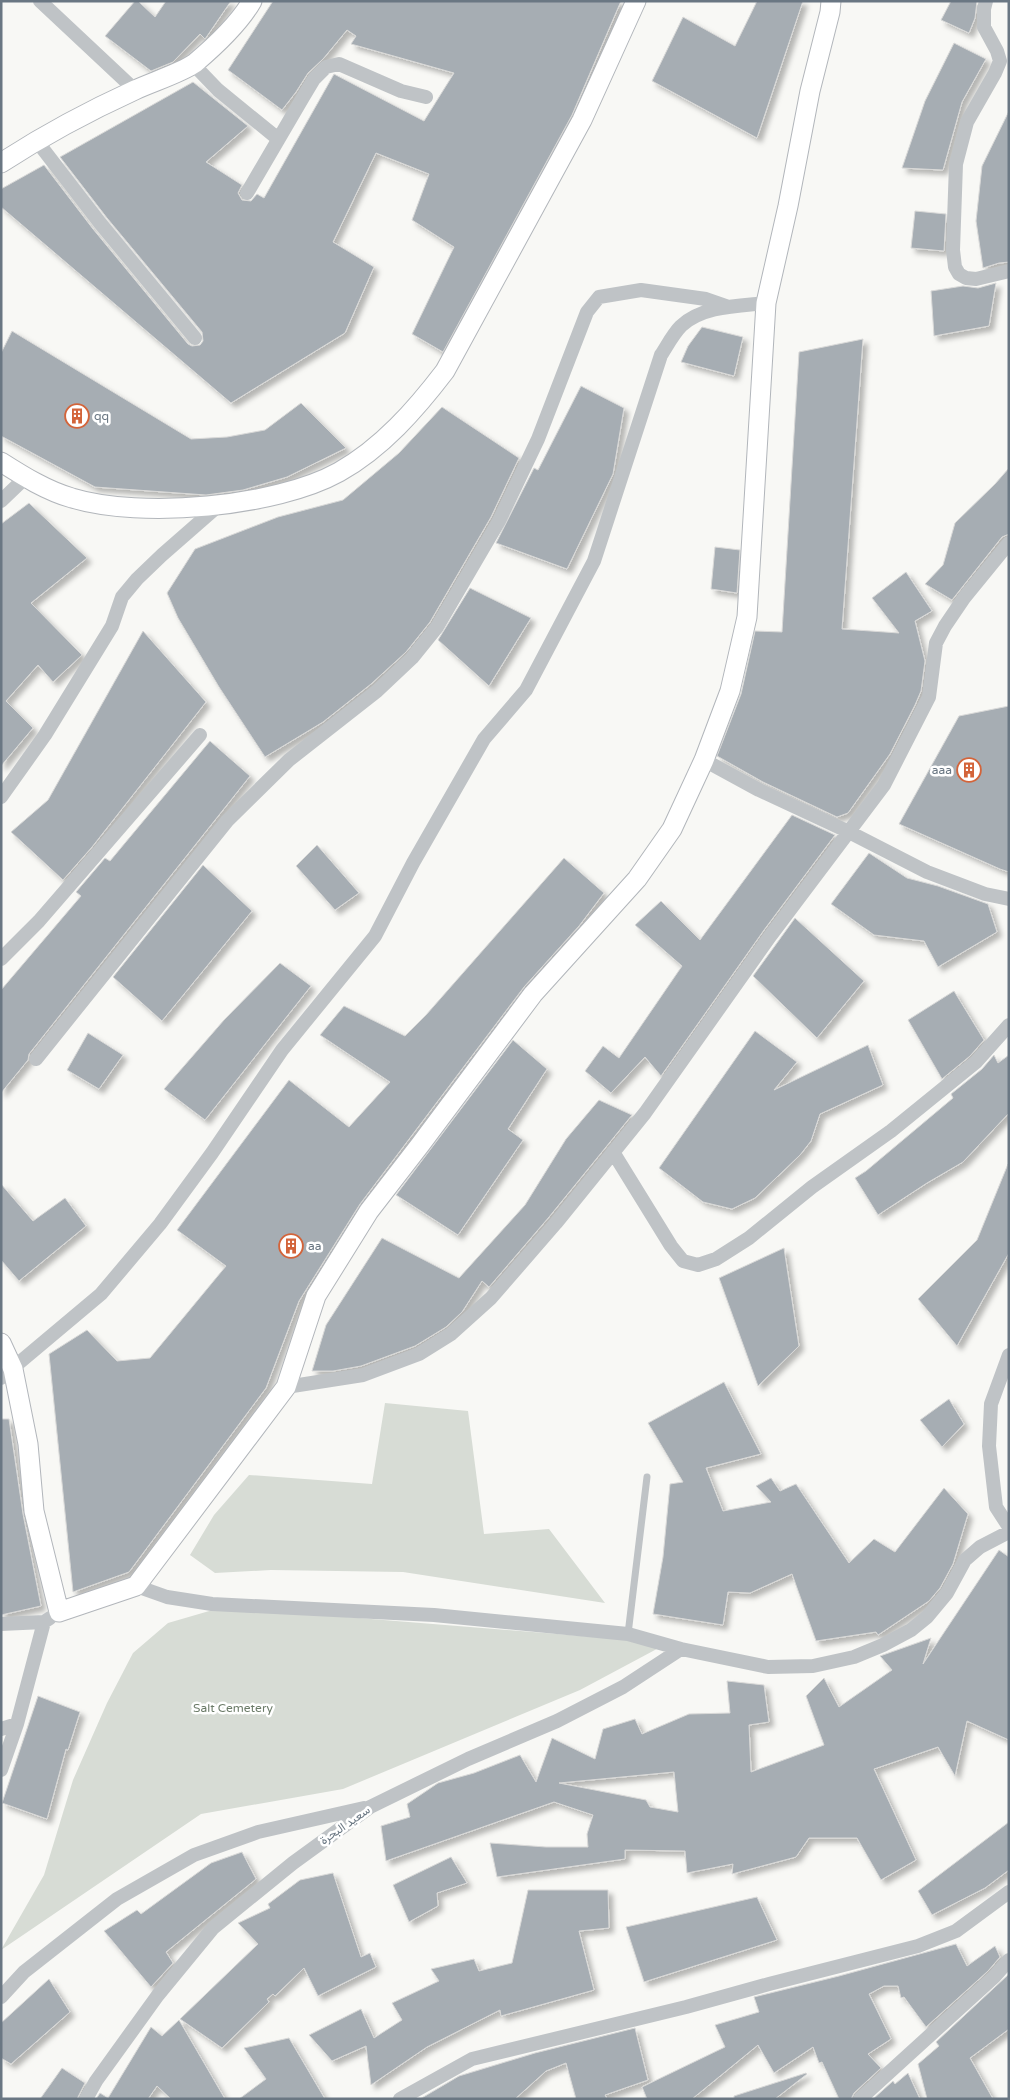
<svg xmlns="http://www.w3.org/2000/svg" width="1010" height="2100" viewBox="0 0 1010 2100" font-family="'Varela Round',Vazirmatn,sans-serif">
  <defs>
    <filter id="shadow"><feDropShadow dx="4.5" dy="4.5" stdDeviation="2.5" flood-color="#0004"/></filter>
  </defs>
  <rect width="100%" height="100%" fill="#f8f8f5"/>
  <path fill="#d7dcd5" d="M385,1403L468,1411L484,1534L549,1529L605,1603L403,1572L271,1570L215,1573L190,1555L214,1515L249,1475L372,1484Z
    M223,1607L668,1643L580,1690L343,1789L201,1814L1,1950L44,1875L73,1780L107,1703L133,1653L168,1623Z"/>
  <path fill="#a6adb3" stroke="#d9d9d8" fill-rule="evenodd" filter="url(#shadow)" d="M135,1H138L155,17L166,1H231L205,39L200,34L173,62L151,71L105,36Z
    M273,1H621L572,115L443,352L412,334L454,247L412,220L429,174L376,153L333,242L374,267L345,333L231,403L1,207V189L44,165L93,229L188,344L192,346L200,345L203,341L202,332L107,218L60,157L193,82L248,126L206,162L242,185L238,193L242,200L251,201L257,194L264,198L334,74L424,121L454,73L351,44L356,36L347,30L323,59L308,73L296,92L282,110L228,70Z
    M757,1H803L757,138L652,81L683,17L735,46Z
    M951,1H977L975,18L969,33L941,20Z
    M954,43L986,59L962,102L943,170L902,168L925,101Z
    M1009,111V262L999,263L983,268L976,221L982,166Z
    M915,211L946,214L944,251L911,248Z
    M996,283L989,326L934,336L931,291L963,286L978,288Z
    M702,327L743,337L734,376L681,362L688,346Z
    M12,331L191,439L227,437L265,430L301,403L346,448L287,477L243,490L206,495L95,487L1,436V353Z
    M863,339L842,629L899,633L872,598L906,572L932,611L915,621L925,661L921,691L915,705L890,754L848,813L837,817L763,782L717,756L741,694L755,631L782,632L799,352Z
    M581,386L624,408L613,474L567,569L496,543L534,468L538,470Z
    M442,407L519,458L491,517L430,622L406,652L371,684L323,722L265,757L219,687L178,618L167,593L195,549L278,517L343,500L399,453Z
    M1009,468V534L1002,537L952,600L925,584L943,565L955,523L995,484Z
    M29,503L87,558L31,603L82,655L53,682L38,665L6,701L33,728L1,766V524Z
    M715,547L740,550L737,593L711,589Z
    M470,588L531,618L489,686L438,640Z
    M143,631L206,702L92,847L63,880L11,832L48,800Z
    M1009,706V872L1000,869L899,824L959,716Z
    M210,741L250,776L29,1054L28,1060L1,1093V990L81,896L76,892L105,858L110,861Z
    M792,815L835,835L764,930L661,1076L645,1057L611,1093L585,1071L603,1046L619,1058L682,966L635,925L661,901L700,940Z
    M317,845L359,893L335,910L296,866Z
    M869,853L907,878L938,886L988,904L997,932L938,967L924,941L874,935L831,904Z
    M564,858L604,893L579,926L524,987L360,1204L299,1301L266,1388L129,1572L73,1592L49,1354L87,1330L117,1361L150,1358L226,1266L177,1230L289,1080L349,1127L390,1082L320,1035L344,1006L405,1036L426,1015Z
    M203,865L252,911L162,1021L113,977Z
    M795,918L864,981L817,1038L753,976Z
    M280,963L311,986L205,1120L164,1089L224,1020Z
    M954,991L984,1040L970,1056L942,1079L908,1020Z
    M755,1031L797,1062L774,1090L868,1045L883,1085L820,1114L811,1141L800,1155L755,1198L732,1209L703,1202L659,1168Z
    M88,1033L123,1055L99,1089L67,1070Z
    M513,1040L547,1069L508,1129L523,1140L458,1235L396,1195Z
    M994,1055L998,1063L1009,1055V1113L963,1162L927,1183L878,1215L855,1178L866,1171L953,1098L951,1094L982,1069Z
    M599,1100L632,1115L549,1217L489,1287L482,1281L462,1312L446,1327L415,1346L361,1366L333,1371H312L326,1325L382,1238L459,1278L525,1205L566,1139Z
    M1008,1164L1009,1253L957,1346L918,1299L977,1240Z
    M1,1184L33,1221L65,1198L86,1226L19,1281L1,1260Z
    M784,1248L799,1346L758,1386L719,1278Z
    M724,1382L761,1454L706,1468L723,1511L771,1502L756,1486L771,1478L780,1491L796,1484L849,1563L874,1539L895,1552L944,1488L968,1514L953,1564L940,1588L929,1601L878,1635L876,1632L816,1641L792,1574L750,1593L728,1592L723,1625L653,1614L663,1557L670,1484L683,1482L648,1423Z
    M949,1399L964,1424L942,1447L920,1420Z
    M1,1419H9L23,1514L41,1606L1,1615Z
    M999,1550L1009,1557V1740L967,1721L955,1776L938,1747L874,1769L916,1860L881,1880L857,1838H809L796,1857L732,1874L733,1864L687,1873L685,1851L625,1850V1859L497,1877L490,1843L546,1847H588L587,1834L593,1815L554,1802L386,1861L381,1826L410,1817L407,1804L438,1783L474,1773L520,1755L536,1782L552,1738L595,1759L603,1729L635,1719L642,1734L689,1714L730,1713L727,1681L764,1685L769,1722L749,1725L751,1772L824,1745L806,1696L824,1678L839,1707L892,1670L880,1656L931,1638L923,1664ZM674,1772L678,1812L650,1807L646,1800L559,1783Z
    M38,1696L80,1712L68,1750L66,1749L47,1819L2,1803Z
    M1009,1822V1870L985,1888L932,1915L918,1891Z
    M242,1852L256,1879L166,1952L173,1963L151,1987L104,1931L137,1910L141,1914L211,1863Z
    M451,1857L467,1883L437,1893L438,1906L409,1922L393,1885Z
    M333,1873L361,1957L370,1953L376,1967L318,1996L304,1968L275,1996L273,1994L267,1999L269,2002L222,2048L180,2019L258,1944L238,1923L270,1908L268,1904L300,1880Z
    M528,1890H608L609,1928L579,1931L594,1990L501,2016L500,2010L427,2047L371,2085L366,2046L332,2061L309,2035L361,2009L374,2038L402,2020L392,2003L439,1981L431,1969L474,1959L479,1971L512,1963Z
    M757,1897L777,1940L644,1982L626,1927Z
    M956,1944L967,1966L995,1946L1000,1957L988,1971L926,2027L904,1997L901,1998L898,1986H884L869,1994L891,2039L868,2054L881,2068L854,2093L851,2099H839L822,2062L819,2063L813,2047L774,2073L758,2045L692,2099H647L642,2087L725,2047L715,2025L759,2012L754,1997L839,1976Z
    M1009,1974V2029L970,2058L993,2099H927L918,2064L939,2046L936,2042Z
    M49,1979L70,2012L11,2064L1,2058V2023Z
    M179,2020L225,2099H171L157,2086L148,2099H96L100,2093L108,2098L151,2027L162,2036Z
    M635,2028L648,2080L605,2095L607,2099H576L566,2063L546,2071L515,2099H420L459,2076L535,2053Z
    M289,2038L325,2099H239L266,2079L244,2048Z
    M62,2068L85,2083L77,2099H40Z
    M806,2073L807,2074L775,2099H734V2096Z
    M908,2073L920,2099H873L893,2081L895,2084Z"/>
  <g fill="none" stroke-linecap="round" stroke-linejoin="round">
    <g stroke="#b2b6bb" stroke-width="21">
      <path id="secondary" d="M1,163C44,135 89,111 135,90C152,82 181,73 195,63C215,46 239,24 252,1
        M1,462C23,476 47,491 72,498C141,519 276,507 339,472C382,448 416,409 445,371L582,120L636,1
        M1,1343L13,1369L28,1444L34,1511L59,1612L136,1586L286,1387L316,1296L369,1211L420,1145L533,994L637,879L672,829L704,760L730,691L747,617L766,303L788,206L810,91L830,12L831,1"/>
    </g>
    <path stroke="#bfc3c6" stroke-width="7" d="M628,1634L647,1477"/>
    <path stroke="#bfc3c6" stroke-width="14" d="M40,1L135,90
      M986,1L984,9V27L997,51L1000,61L995,73L967,122L956,164L953,250L955,267L959,274L966,278L976,279L1009,271
      M193,64L218,90L277,138
      M36,140L100,223L195,338
      M247,193L302,99L314,79L326,67L339,64L401,91L426,97
      M1,501L25,478
      M704,760L759,790L847,831L927,872L985,894L1009,899
      M1,797L45,735L112,626L122,597L137,579L162,555L218,506
      M1,959L39,921L200,735
      M36,1059L227,821L289,760L377,691L412,658L437,627L499,521L538,439L587,312L599,297L641,290L706,299L729,307
      M613,1152L671,1246L683,1261L698,1265L716,1259L749,1238L812,1187L891,1131L976,1062L1009,1025
      M1009,1355L991,1404L989,1446L996,1507L1009,1527
      M1,1378L101,1294L160,1224L212,1153L282,1050L375,936L413,863L484,739L526,690L594,561L661,355C667,346 673,334 681,326C702,306 738,306 766,303
      M286,1387L363,1375L419,1354L451,1334L491,1298L556,1223L645,1113L771,935L884,785L929,697L936,643L945,626L964,598L1009,543
      M136,1586L167,1597L212,1604L434,1615L628,1634L681,1649L768,1667L813,1666L854,1657L883,1645L911,1630L927,1617L947,1593L965,1560L980,1547L1009,1532
      M1,1624L44,1622L50,1618
      M1,1729L17,1724
      M1,1770L17,1724L44,1622
      M1,1997L24,1972L117,1899L194,1855L258,1832L364,1808
      M86,2099L96,2081L158,1995L213,1928L293,1863L370,1807L468,1759L557,1721L623,1687L681,1649
      M400,2099L472,2059L686,2007L769,1984L918,1946L956,1931L1009,1892
      M860,2099L994,1977L1009,1960"/>
    <use href="#secondary" stroke="#fff" stroke-width="19"/>
  </g>
  <defs>
    <g id="building-ring" transform="scale(1.25)"><circle r="9.5" fill="#fff" stroke="#d3643a" stroke-width="1.5"/><path d="M-4-6H4V6H1V3H-1V6H-4ZM-2.5-4.3h1.7v1.8h-1.7ZM.8-4.3h1.7v1.8H.8ZM-2.5-1h1.7V.8h-1.7ZM.8-1h1.7V.8H.8Z" fill="#d3643a"/></g>
  </defs>
  <g fill-rule="evenodd">
    <use href="#building-ring" x="77" y="416"/>
    <use href="#building-ring" x="969" y="770"/>
    <use href="#building-ring" x="291" y="1246"/>
  </g>
  <g text-anchor="middle" dominant-baseline="central" stroke-width="5" stroke-linejoin="round" paint-order="stroke">
    <g font-size="12" fill="#6a7783" stroke="#fff" text-anchor="start">
      <text x="94" y="416">qq</text>
      <text x="952" y="770" text-anchor="end">aaa</text>
      <text x="308" y="1246">aa</text>
    </g>
    <g font-size="12" fill="#6b7b68" stroke="#fff">
      <text x="233" y="1708">Salt Cemetery</text>
    </g>
    <g font-size="12" fill="#6a7783" stroke="#fff">
      <text transform="translate(345 1825) rotate(-35)">سعيد البحرة</text>
    </g>
  </g>
  <rect width="1010" height="2100" fill="none" stroke="#6a7783" stroke-width="5"/>
</svg>
